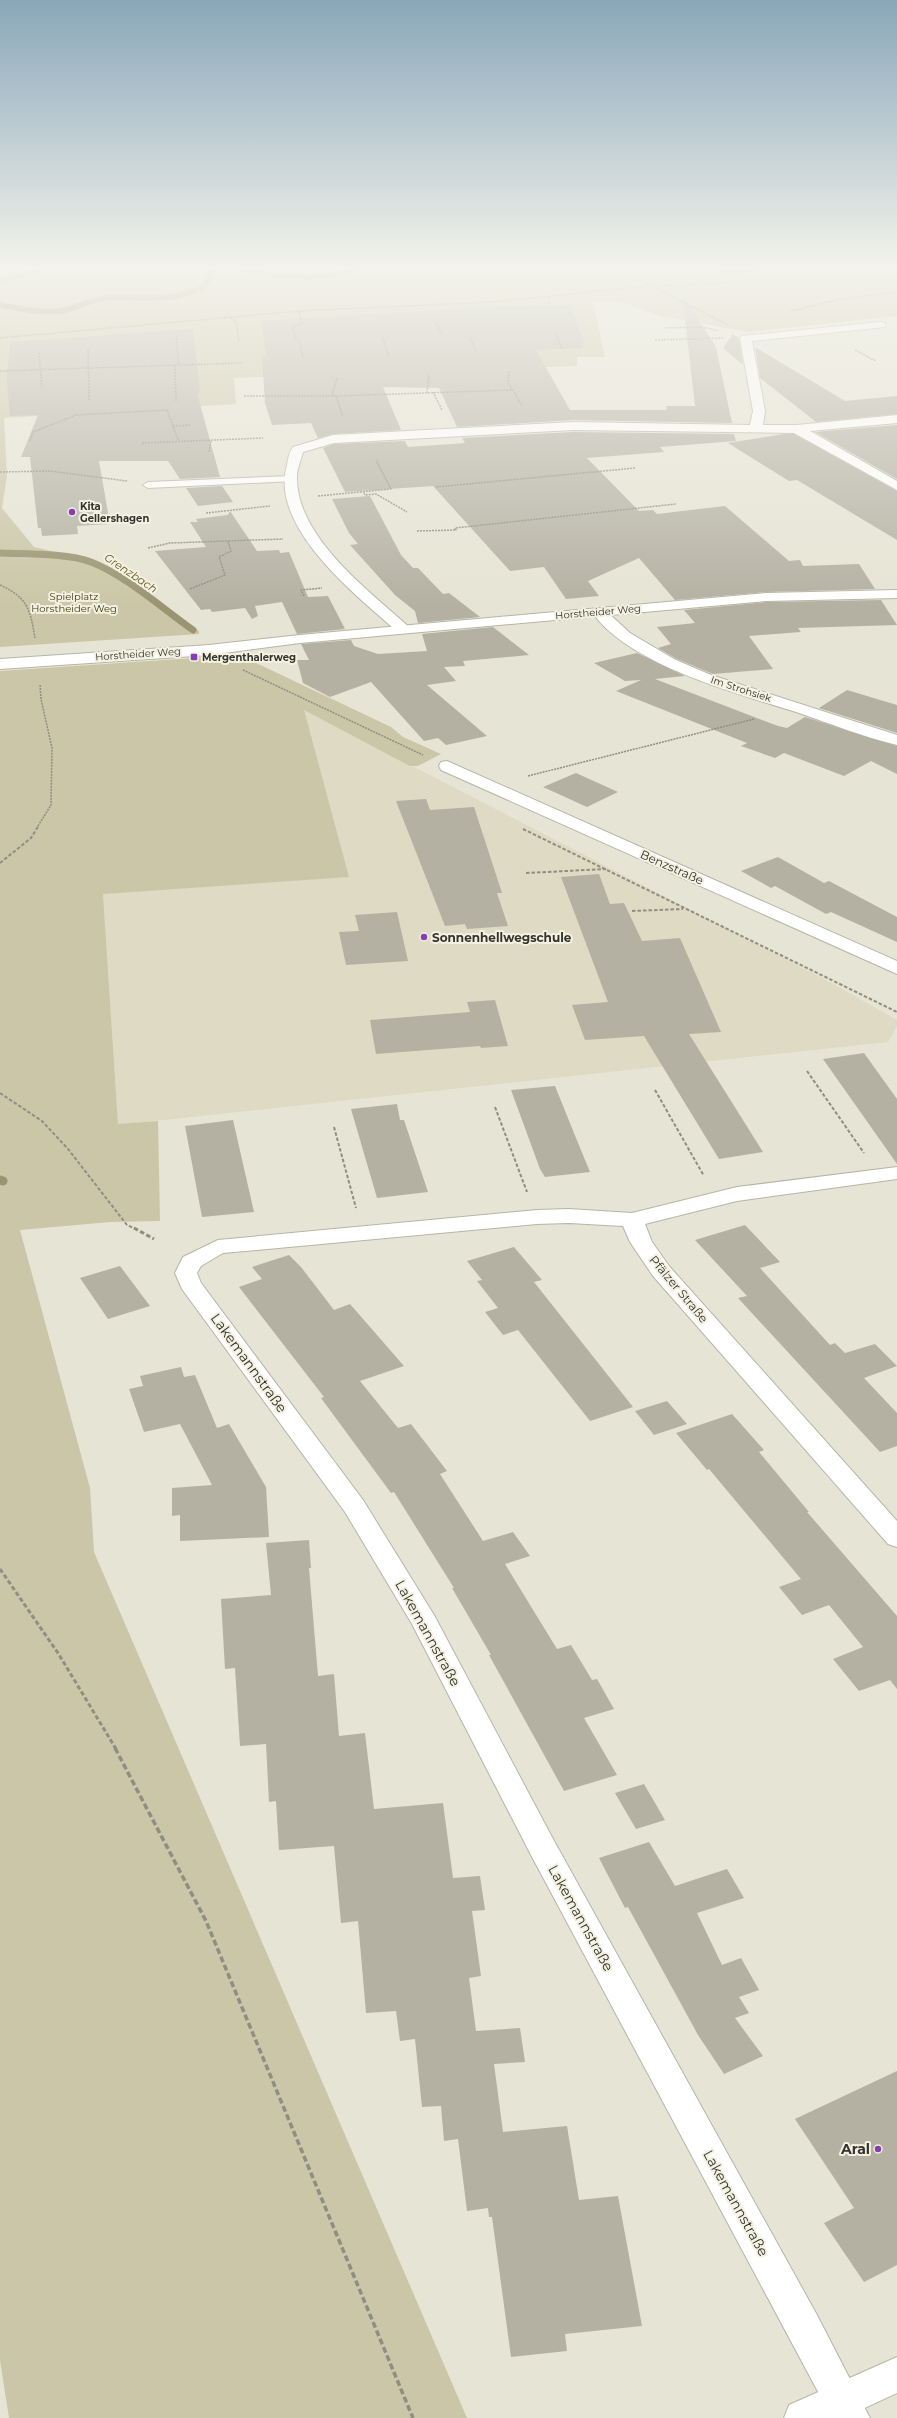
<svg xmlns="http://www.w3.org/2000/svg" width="897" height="2418" viewBox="0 0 897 2418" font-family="Montserrat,sans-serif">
  <rect width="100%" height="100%" fill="#e6e4d4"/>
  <path fill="#dedac3" d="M304,710L828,981L897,1020V1026L888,1042L118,1125L103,894Z"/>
  <path fill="#cbc6a7" d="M0,268H897V316L748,332L661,316L621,302L593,301L605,357H577V366L234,378L236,404L4,418L7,476L2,508L34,547L91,560L112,570L199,631V634L0,647Z
    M239,655L391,727L403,737L441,754L418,766H410L304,710L349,877L103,894L118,1124L158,1121L160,1221L110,1222L20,1230L90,1488L94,1552L467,2418H9L0,2360V671Z"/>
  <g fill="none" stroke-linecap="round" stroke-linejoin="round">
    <path stroke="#9a9472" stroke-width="5.5" d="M235,268C249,269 262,274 275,275C301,278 335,278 359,268
      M564,268H585
      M714,268L727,273L762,268
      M798,268H815
      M0,282L46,268
      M0,305C20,309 40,313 61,311C76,309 92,298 108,298C140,297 177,303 206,285V282L211,278L206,271L218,268"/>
    <path stroke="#9a9472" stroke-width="7" d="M0,553C25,554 69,553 91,562C125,575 163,609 193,630"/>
    <path stroke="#9a9472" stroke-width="9" d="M0,1180L3,1181"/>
  </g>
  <path fill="#b4b1a3" d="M682,294L716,347L732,423L573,420L457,427L439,388L383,387L401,430L333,434L318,438L311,423L272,425L265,403L262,356H266L261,321L492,307L571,305L584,343H581L584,348L536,350L570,410H667L666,406H695Z
    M193,329L200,393H197L220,477L180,479L168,461H99L110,524L77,526L78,534L42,536L41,528H38L30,457H21L38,415L10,416L7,380L10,342Z
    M733,334L739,338L743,365L723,348Z
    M755,347L845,401L897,396V414L816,422L760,378Z
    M897,425V479L815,432Z
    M573,432L734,434L736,441L660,447L664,452L587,458L639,511L653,510L657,514L725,506L789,561L800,560L803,566L859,564L875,589L766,592L675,600L639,558L588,581L599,596L566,599L544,567L510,571L433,486L345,492L323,448L334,444L405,441L408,447L465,443L462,438Z
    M784,434H794L897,491V540L797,480L789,481L728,443Z
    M222,486L233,502L198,506L186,488Z
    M370,496L401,555L413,568H418L443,594L449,593L480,617L418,623L415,611L395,595L350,545L358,544L349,533L332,499Z
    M230,511L257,551L279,550L280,553L289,552L308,597L328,596L345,629L297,634L282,602L255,606L258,616L252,619L245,608L212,612L210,609L201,610L155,551L206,547L190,522H198L196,519L228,515Z
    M881,600L897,625L798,628L801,632L749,636L773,669L713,674L675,658L658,648L671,644L657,627L695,623L684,610L766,602Z
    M493,627L529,655L463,661L465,666L444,667L456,681L427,685L487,736L446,745L438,738L424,741L371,682L330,697L303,683L297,660H309L301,644L351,640L354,646L378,654L427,651L422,634Z
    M637,653L685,676L655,679L778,726L787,728L805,717L897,746V774L871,761L844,776L784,753L775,758L741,746L747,743L616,691L641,680L625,681L594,663Z
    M847,690L897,705V733L819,708Z
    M576,773L618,792L587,807L543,787Z
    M426,799L430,810L474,807L502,893H497L508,926L467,929L465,924L445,926L396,801Z
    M778,857L824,883L829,881L897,917V942L831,912L826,914L775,886L771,888L741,871Z
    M599,874L610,904L624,903L642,941L680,938L721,1032L689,1034L763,1152L719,1159L644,1036L585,1040L572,1005L608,1002L561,877Z
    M397,912L408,961L346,965L339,932L359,931L355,915Z
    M495,1000L508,1046L481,1048L480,1046L376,1054L370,1020L470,1012L467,1002Z
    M864,1053L897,1099V1164L823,1059Z
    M555,1086L576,1138L590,1172L545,1177L540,1169L511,1090Z
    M397,1104L400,1120H404L428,1192L377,1198L351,1109Z
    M233,1120L254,1212L202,1217L185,1126Z
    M745,1225L780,1262L760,1268L830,1345L835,1343L845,1353L875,1344L897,1366L864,1378L897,1413V1446L880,1452L738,1298L747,1296L695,1240Z
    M514,1247L542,1280L534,1282L633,1407L590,1421L518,1330L503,1335L485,1312L498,1308L477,1281L482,1280L467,1261Z
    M289,1255L301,1267L334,1310L350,1304L404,1366L360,1381L398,1428L411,1424L447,1471L440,1474L483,1541L513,1532L530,1556L505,1564L557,1649L571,1645L592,1680L597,1679L614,1709L584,1718L617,1775L564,1791L489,1655H491L452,1588H454L394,1492L391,1493L321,1398L324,1397L239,1287L262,1279L252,1267Z
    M120,1266L150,1306L108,1319L80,1278Z
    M181,1367L184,1377L195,1375L217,1428L229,1424L266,1487L269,1537L180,1541V1515L172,1516V1488L212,1485L180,1424L144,1432L129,1389L143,1386L140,1376Z
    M667,1401L687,1424L654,1435L635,1411Z
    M732,1414L764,1450L759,1452L809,1512H807L897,1616V1689L890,1680L859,1691L833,1659L863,1647L829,1605L802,1615L779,1587L801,1579L709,1469L707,1470L676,1433Z
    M309,1540L311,1568H309L318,1676L334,1674L339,1736L365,1733L374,1809L443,1803L453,1878L480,1876L485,1910L472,1911L481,1976L469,1978L476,2031L520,2028L525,2062L494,2064L503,2132L567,2126L579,2200L618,2196L642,2326L565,2334L567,2351L511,2357L492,2217H489L488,2208L467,2211L458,2139L444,2141L441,2106L422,2107L415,2039L400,2041L396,2011L366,2013L358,1921L341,1923L334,1846L279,1850L276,1801L269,1802L266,1744L240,1746L235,1668L225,1669L221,1599L271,1595L266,1543Z
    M644,1784L665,1820L636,1829L615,1793Z
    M649,1842L675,1886L727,1869L744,1898L697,1913L722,1965L741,1958L759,1990L739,1997L749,2013L735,2018L763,2056L724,2074L698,2035L628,1907L625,1908L599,1858Z
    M897,2071V2265L864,2282L824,2223L854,2208L795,2119Z"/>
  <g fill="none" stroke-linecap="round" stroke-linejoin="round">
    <g stroke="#b7b5a6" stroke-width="2">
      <path id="service" d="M290,476L294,477V481L148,488L143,485L148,482Z"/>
    </g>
    <g stroke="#b7b5a6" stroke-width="2">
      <path id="minor" d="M881,322L885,323V327L752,341L765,411L763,425H797L897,415V423L810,431L897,481V490L794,433L573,430L334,443L303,452C301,460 297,469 297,476C295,536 369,591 409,627L411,630L409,633H399C357,596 269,528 287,465C288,459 289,452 293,447L333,435L573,422L750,425L753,411L740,338L742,336Z
        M599,608L604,609L630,633L674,659L711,675L897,735V745C864,737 831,724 799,713C739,694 628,665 592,612Z
        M447,761L897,961V974L441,770L439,766L441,762Z
        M897,1167V1179L737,1201L645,1224L652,1242L669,1266L897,1521V1547L888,1544L653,1276L630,1242L623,1226L569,1223L537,1224L223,1253L201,1266L197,1273L201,1283L363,1500L434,1615L553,1839L817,2315L870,2418H832L531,1855L412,1624L345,1512L182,1289L175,1273L183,1257L218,1240L537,1210L569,1209L632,1213L737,1187Z"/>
    </g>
    <g stroke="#b7b5a6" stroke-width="2">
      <path id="tertiary" d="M897,590V598L766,601L300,643L209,655L0,669V659L209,645L300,635L766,593Z"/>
    </g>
    <g stroke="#b7b5a6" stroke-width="2">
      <path id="secondary" d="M897,2357V2393L843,2418H784L789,2405Z"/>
    </g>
    <path stroke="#908e83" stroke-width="1.5" stroke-dasharray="2 1" stroke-linecap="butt" d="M615,268L728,325
      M548,296L549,305
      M791,311L841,299L897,292
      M231,318L236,322L239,342
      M436,322L442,335
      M665,328L702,327L719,331
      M555,332L562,349
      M469,334L476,352
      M176,335L179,365
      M382,337L389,356
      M0,338L299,311L492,302L650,286L755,282L855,271H897
      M296,340L293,327L302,324L299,311
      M299,340L303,358
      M655,340L723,338
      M88,350L89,401
      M855,350L876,361
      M39,353L42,387
      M175,366L176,401
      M0,371L241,363
      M509,371L508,381L512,390
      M337,378L332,395L336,396L513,390L522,406
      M433,392L442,410
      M427,393L429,374
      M244,396H336L343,417
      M173,426L191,425
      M30,441L33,432L76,415L167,410L179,442
      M142,443L263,438
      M209,452L211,440
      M0,472L50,471L127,481
      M436,487L635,468
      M364,493L365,495L376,494L407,512
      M318,496L391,489L376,460
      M206,513L270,506
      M417,531L456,530L455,528L676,504
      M148,548L170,543L283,539
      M0,585C28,598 30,609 35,638
      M190,589L225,575L219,557L231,551L228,541
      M304,596L301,590L322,588
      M243,670L423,755
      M528,776L754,719
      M38,826L51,805L52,748L41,699L40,684"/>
    <path stroke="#908e83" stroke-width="2" stroke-dasharray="3.5 2" stroke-linecap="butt" d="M523,829L897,1012
      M0,863L31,838L39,825
      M526,873L606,869
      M632,911L683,909
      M807,1071L864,1153
      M655,1090L704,1176
      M0,1093L42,1121L68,1149L127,1225L136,1229
      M495,1107L527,1192
      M334,1127L356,1208"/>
    <path stroke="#908e83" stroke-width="3" stroke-dasharray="4.5 2.5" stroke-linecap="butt" d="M134,1228L154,1239
      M0,1569L58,1653L116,1749"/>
    <path stroke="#908e83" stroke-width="3.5" stroke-dasharray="6 3" stroke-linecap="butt" d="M115,1748L206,1921L413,2418"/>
    <use href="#service" fill="#fff" fill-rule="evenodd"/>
    <use href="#minor" fill="#fff" fill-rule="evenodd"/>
    <use href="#tertiary" fill="#fff" fill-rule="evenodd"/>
    <use href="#secondary" fill="#fff" fill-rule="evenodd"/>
  </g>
  <linearGradient id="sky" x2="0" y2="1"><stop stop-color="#89a7b9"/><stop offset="0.44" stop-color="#f4f3ec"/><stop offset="1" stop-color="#f4f3ec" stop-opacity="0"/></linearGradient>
  <rect width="897" height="607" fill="url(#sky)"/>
  <g fill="#843fb2" stroke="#f3f1e1" stroke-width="1.5">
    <circle cx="72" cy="512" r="4"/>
    <rect x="190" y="653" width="8" height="8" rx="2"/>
    <circle cx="424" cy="937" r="4"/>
    <circle cx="878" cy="2149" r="4"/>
  </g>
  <g text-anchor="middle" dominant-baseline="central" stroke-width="4" stroke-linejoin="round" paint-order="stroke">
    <g font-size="10" font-weight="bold" fill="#34332d" stroke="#f3f1e1" text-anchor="start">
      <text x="80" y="506">Kita<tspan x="80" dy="12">Gellershagen</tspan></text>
      <text x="202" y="657">Mergenthalerweg</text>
    </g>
    <g font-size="10" fill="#433b0e" stroke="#f3f1e1">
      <text x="74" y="596">Spielplatz<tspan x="74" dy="12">Horstheider Weg</tspan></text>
    </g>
    <g font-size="10" fill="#34332d" stroke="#f3f1e1">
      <text transform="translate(598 612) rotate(-5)">Horstheider Weg</text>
      <text transform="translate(138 654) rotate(-4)">Horstheider Weg</text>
      <text transform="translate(741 689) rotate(18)">Im Strohsiek</text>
    </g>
    <g font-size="11" font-style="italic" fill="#61571c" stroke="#f3f1e1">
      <text transform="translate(131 573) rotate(34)">Grenzbach</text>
    </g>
    <g font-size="12" fill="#34332d" stroke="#f3f1e1">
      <text transform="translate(672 867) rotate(24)">Benzstraße</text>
      <text transform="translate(679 1289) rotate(50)">Pfälzer Straße</text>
    </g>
    <g font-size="12" font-weight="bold" fill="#34332d" stroke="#f3f1e1" text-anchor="start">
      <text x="432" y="937">Sonnenhellwegschule</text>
    </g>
    <g font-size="14" fill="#34332d" stroke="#f3f1e1">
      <text transform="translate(249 1363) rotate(54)">Lakemannstraße</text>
      <text transform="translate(428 1633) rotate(61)">Lakemannstraße</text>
      <text transform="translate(581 1918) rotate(61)">Lakemannstraße</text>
      <text transform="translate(736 2203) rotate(61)">Lakemannstraße</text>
    </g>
    <g font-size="14" font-weight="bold" fill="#34332d" stroke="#f3f1e1" text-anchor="end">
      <text x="870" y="2149">Aral</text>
    </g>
  </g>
</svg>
